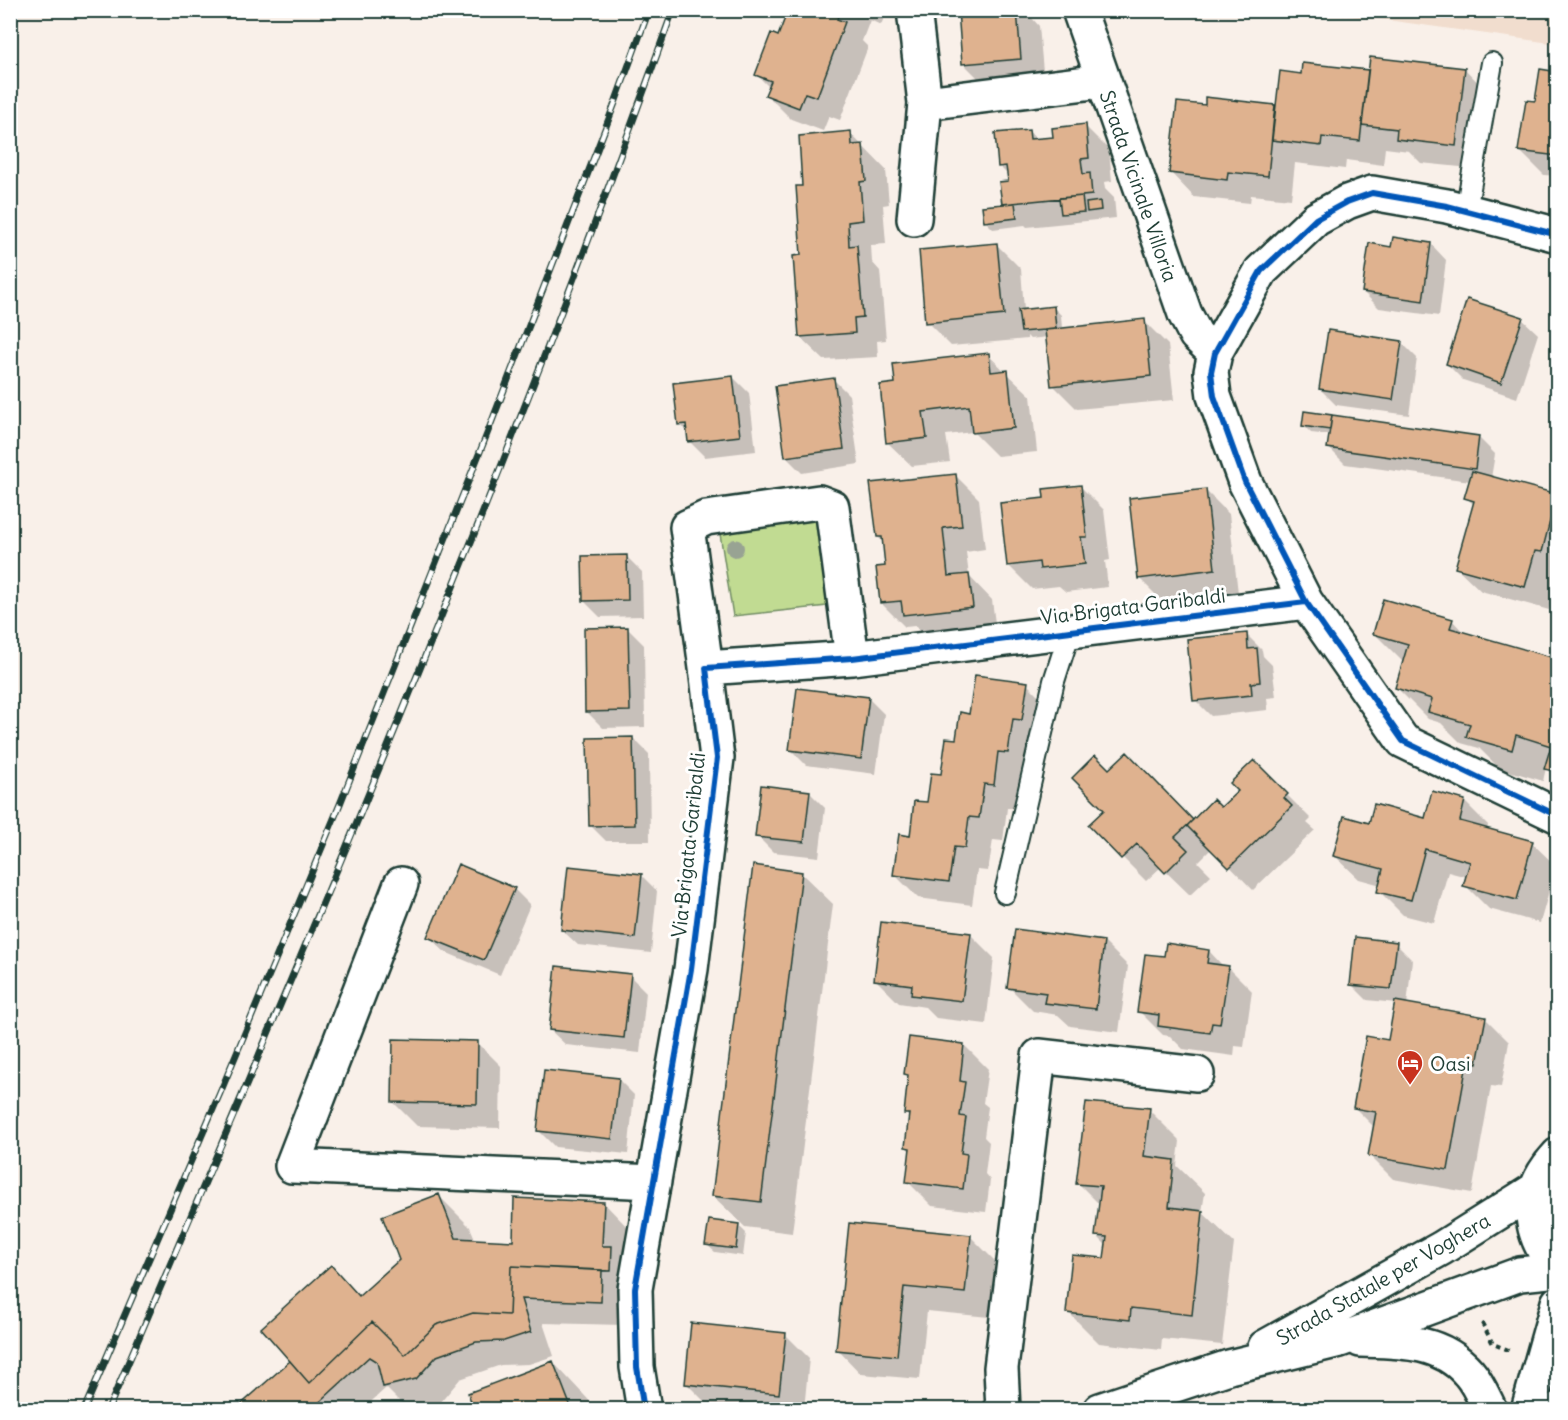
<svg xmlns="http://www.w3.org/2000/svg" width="1568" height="1420" viewBox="0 0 1568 1420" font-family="Delius,sans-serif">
  <rect width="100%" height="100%" fill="#f9f0e9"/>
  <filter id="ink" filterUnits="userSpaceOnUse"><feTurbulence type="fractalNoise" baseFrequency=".0167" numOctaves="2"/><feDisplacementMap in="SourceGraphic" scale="12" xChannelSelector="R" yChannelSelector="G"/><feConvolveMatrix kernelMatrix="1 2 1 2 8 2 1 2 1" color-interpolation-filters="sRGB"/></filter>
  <g filter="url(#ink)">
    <path fill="#f1ddce" d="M1305,11H1557V44L1387,20Z"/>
    <path fill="#c1db92" stroke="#708c63" stroke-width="1.5" d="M817,511L827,606L733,616L719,527Z"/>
    <path fill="#0003" d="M789,10H887L881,25L870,20L862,41L868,47L840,120L829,116L823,131L791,119L767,95L770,88L757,75L779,37Z
      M953,10H1030L1031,17L1039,26L1044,83L987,87L964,64L960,18Z
      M1304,64L1369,72L1465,69L1488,93L1480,169L1421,163L1409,151L1385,148L1383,165L1346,160L1345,169L1295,163L1291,199L1251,195L1250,203L1194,197L1171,173L1206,107L1207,99L1277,107L1302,75Z
      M1558,73V176L1544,175L1520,151L1536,103Z
      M1085,126L1109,150L1112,181L1104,182L1105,189L1114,198L1116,218L1027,227L1025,225L993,229L985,221L1005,205L1003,203L1010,182L1009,176L999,166L1029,131L1037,140L1055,138Z
      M850,133L886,170L889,204L883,205L886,244L871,245L872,262L880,271L886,340L877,341L878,357L824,360L800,337L804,187Z
      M1431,244L1446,260L1439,316L1379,308L1363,292L1393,248Z
      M997,245L1021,269L1024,310L1053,307L1061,315L1062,329L1144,321L1168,345L1174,400L1077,409L1053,385L1048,337L1030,339L1027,336V339L951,346L927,322Z
      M1522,319L1538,334L1517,398L1463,380L1447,364Z
      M1401,342L1417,358L1409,415L1336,405L1320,389Z
      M988,355L1031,396L1037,452L997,456L973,432L946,435L950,462L912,466L888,443L896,384Z
      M733,377L749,393L756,451L705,457L689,441L688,433L680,424Z
      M833,379L849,395L859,464L802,473L786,457Z
      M1303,425L1479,438L1495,454L1491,478L1557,496L1558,579L1549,610L1481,591L1457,568L1474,505L1466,497L1470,481L1345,464L1329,448L1330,435L1311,433Z
      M955,475L979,499L985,549L966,552L969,576L992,600L996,631L928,639L915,626L905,627L881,603L887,568L884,543L878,537Z
      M1080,486L1104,510L1110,560L1105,561L1108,587L1066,592L1059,586L1032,589L1008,565L1046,499Z
      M1205,490L1229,514L1238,593L1163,602L1139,578Z
      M626,556L642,572L643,616L600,617L584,601Z
      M1452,620L1465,634L1558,661V780L1546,768L1543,781L1499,768L1479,748L1461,743L1441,723L1428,719L1397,688L1404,663L1374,633Z
      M628,629L644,645L645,727L603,728L587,712Z
      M1246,634L1262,650L1263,656L1272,665L1276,697L1267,698L1268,710L1211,716L1195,700Z
      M1027,684L1051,708L1031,777L1022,776L1017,808H1007L1003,841L993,840L988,871L977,870L972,905L918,898L894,874L957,741L971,715Z
      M868,698L884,714L876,774L806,765L790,749Z
      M633,738L649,754L650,841H606L590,825Z
      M1254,762L1311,819L1307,823L1315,830L1253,890L1212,848L1198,862L1211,875L1190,895L1161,867L1146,881L1090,825L1106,810L1109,771L1193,822L1221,810L1240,791Z
      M809,792L825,808L819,857L773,852L757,836Z
      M1464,801L1488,825L1487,830L1532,843L1556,866L1540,923L1489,909L1465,885L1467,877L1448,872L1434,923L1403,915L1379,891L1381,885L1359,879L1335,856L1370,825L1426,820Z
      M801,873L833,904L792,1233L745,1227L713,1196Z
      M641,875L657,891L651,953L578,945L562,930Z
      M514,889L530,905L500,975L445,952L429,937Z
      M970,934L994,958L986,1024L936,1018L925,1007L899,1003L875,979Z
      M1104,942L1128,966L1119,1032L1070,1026L1058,1015L1033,1011L1009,987Z
      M1396,944L1412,960L1407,1005L1485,1018L1509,1042L1501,1087L1491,1086L1472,1193L1393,1179L1369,1155L1374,1127L1355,1108L1389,1042L1396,1003L1367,1000L1351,984Z
      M1209,951L1224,967H1228L1252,991L1244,1047L1235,1046L1234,1056L1183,1049L1170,1036L1163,1035L1139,1011L1165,958Z
      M630,976L646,992L640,1053L566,1045L550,1030Z
      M477,1042L501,1066L500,1128L417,1126L393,1102Z
      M964,1045L988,1069L983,1103L988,1107L984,1137L989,1142L985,1174L990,1180L986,1212L932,1206L908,1182L911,1152L906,1147L910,1118L905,1113L909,1078L906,1074Z
      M618,1079L634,1095L628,1154L555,1147L539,1131Z
      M1149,1110L1180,1141L1177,1166L1205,1193L1202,1212L1234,1243L1222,1345L1162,1339L1161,1350L1099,1343L1068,1312L1106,1260L1107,1246L1097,1236L1100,1205L1078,1183Z
      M439,1196L470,1227L476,1241L514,1243L604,1203L635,1235L624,1325L543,1323L554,1356L529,1364L501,1365L460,1379L440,1403L411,1410H408L386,1388L362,1410H243L292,1361L331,1267L360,1296L401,1261Z
      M851,1225L971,1237L995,1261L989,1317L927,1311L920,1379L861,1374L838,1350Z
      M739,1226L746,1233L743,1256L715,1252L707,1245Z
      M785,1334L809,1358L804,1410H731L710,1407L686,1383Z
      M553,1362L598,1410H476Z"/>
    <path fill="#dfb28f" stroke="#1f3d34" stroke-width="1.5" d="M788,10H841L837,19L845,22L817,97L805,93L799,108L765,95L771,81L755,75L771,33L778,36Z
      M958,10H1017L1021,59L962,64Z
      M1370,57L1465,68L1456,146L1396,139L1397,129L1362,125Z
      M1302,63L1368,70L1360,141L1322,137L1321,146L1272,140L1280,71L1301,74Z
      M1540,69L1558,72V156L1518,151L1526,100L1535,101Z
      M1205,97L1275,105L1268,176L1228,172L1227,180L1169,173L1177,102L1205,105Z
      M1086,124L1089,158L1081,159L1083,174L1090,173L1092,195L1002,204L999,182L1008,181L1006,166L998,167L995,133L1029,130L1030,139L1053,137L1052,128Z
      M851,131L852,145L863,144L866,181L860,182L863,220L848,222L849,246L857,245L863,317L854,318L855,333L799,337L793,256L801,255L796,186H802L799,136Z
      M1082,196L1084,212L1061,214L1059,198Z
      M1100,201L1101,210L1087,212L1086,203Z
      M1015,203L1017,218L984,222L982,206Z
      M1393,237L1431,243L1423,301L1362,292L1369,243L1391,247Z
      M997,243L1004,315L925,323L919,250Z
      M1467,299L1523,317L1501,383L1446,364Z
      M1054,306L1056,329L1021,332L1018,310Z
      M1145,319L1151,376L1051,386L1045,330Z
      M1328,330L1402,341L1393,400L1319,389Z
      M989,353L991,372L1008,370L1014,428L972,433L969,406L923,412L927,438L886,443L880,385L895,383L893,364Z
      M733,376L740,436L688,442L686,424L678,425L673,383Z
      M834,378L844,449L785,457L775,386Z
      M1304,411L1332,415L1330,430L1302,426Z
      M1332,415L1479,436L1475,469L1327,448Z
      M1472,471L1557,494L1542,552L1535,551L1525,587L1455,568L1474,501L1464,498Z
      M956,474L962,526L943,528L948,576L969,574L973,607L903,615L901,601L880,603L876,567L885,566L882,537H877L870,483Z
      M1081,485L1087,537H1081L1085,564L1040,569L1039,562L1007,566L1000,503L1044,498L1043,489Z
      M1206,489L1215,569L1138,579L1129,498Z
      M627,555L628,600L583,601L582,556Z
      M1383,599L1453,619L1450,628L1558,659V772L1544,769L1551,746L1516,735L1512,750L1466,737L1470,724L1428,712L1432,699L1395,688L1408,644L1373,634Z
      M628,627L630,711L585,712L584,628Z
      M1247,633L1248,649L1257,648L1260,682L1251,683L1252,695L1193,701L1187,639Z
      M975,675L1028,682L1022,720L1013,719L1008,753L998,752L994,785L984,784L979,818L969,817L965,848L954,847L949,882L893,875L899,834L910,836L914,801L927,802L931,773L941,774L946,738L956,739L960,712L969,714Z
      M797,688L869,697L861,759L789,750Z
      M633,737L635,825L589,826L587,738Z
      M1127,752L1193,820L1175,837L1188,850L1165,873L1137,844L1121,859L1088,825L1104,810L1072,778L1095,755L1109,769Z
      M1254,760L1288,794L1284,798L1292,806L1229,868L1187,826L1213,799L1221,807L1238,791L1230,783Z
      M761,785L810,791L804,842L755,837Z
      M1432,791L1465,800L1460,821L1533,841L1517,900L1463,886L1470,862L1425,849L1411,900L1377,892L1383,869L1333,856L1344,816L1369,823L1374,804L1425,818Z
      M458,864L515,888L484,960L427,937Z
      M753,865L802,872L761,1202L712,1196Z
      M568,866L642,874L635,938L561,930Z
      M881,922L971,933L962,1001L911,995L912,985L874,980Z
      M1015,929L1104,941L1096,1009L1044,1003L1046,993L1007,988Z
      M1355,937L1397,942L1391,989L1350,985Z
      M1166,943L1209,950L1207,963L1229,966L1220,1024L1212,1023L1210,1033L1158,1026L1159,1015L1137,1012L1145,954L1164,956Z
      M556,966L631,974L624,1038L549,1030Z
      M1395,1001L1486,1017L1477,1064L1467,1063L1448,1170L1368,1156L1376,1112L1353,1108L1366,1036L1388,1040Z
      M909,1037L964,1044L960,1081L965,1082L960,1116L966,1117L961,1153L967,1154L963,1189L906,1182L910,1148L905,1147L909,1114H904L908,1075L904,1074Z
      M393,1039L478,1041L477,1104L392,1102Z
      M544,1070L619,1078L612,1139L537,1131Z
      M1086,1102L1150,1108L1144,1156L1174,1160L1169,1207L1203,1211L1192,1315L1131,1308L1130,1320L1066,1313L1072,1255L1104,1258L1107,1237L1095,1236L1101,1186L1076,1184Z
      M439,1194L456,1238L513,1241L514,1198L604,1202L602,1246H612L611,1271L511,1266L509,1315L473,1313L436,1325L405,1355L372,1322L309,1383L261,1328L331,1265L359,1296L399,1260L382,1216Z
      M709,1220L739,1224L736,1249L705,1245Z
      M849,1223L971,1235L965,1293L904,1287L897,1356L836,1350Z
      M511,1266L602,1270L601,1302L521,1299L531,1332L504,1341L476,1342L437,1356L416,1379L383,1387L377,1362L369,1357L311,1410H241L238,1407L290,1361L309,1383L372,1322L405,1355L436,1325L473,1313L509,1315Z
      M691,1323L786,1333L779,1394L685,1384Z
      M553,1361L572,1410H474L468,1393Z"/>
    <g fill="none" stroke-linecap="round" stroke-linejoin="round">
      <g stroke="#1f3d34" stroke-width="24">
        <path id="lane" d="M1466,211L1492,63
          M1005,893L1054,681L1070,631"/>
      </g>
      <g stroke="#1f3d34" stroke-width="38">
        <path id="street" d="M914,10L925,103
          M1079,10L1185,314L1196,335L1215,353
          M914,219L925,103L1102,81
          M1558,235L1447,206L1372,193L1347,202L1316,219L1261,271L1215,353L1211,372L1214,396L1245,482L1306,602L1403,741L1558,816
          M706,668L687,527L706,518L819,502L832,507L852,658
          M401,884L292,1166L654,1182
          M644,1410L637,1367L635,1289L691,969L717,758L706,668L852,658L1306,602
          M1003,1410L1001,1368L1039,1056L1197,1074"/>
      </g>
      <g stroke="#1f3d34" stroke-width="38">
        <path id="secondary" d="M1558,1155C1523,1192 1526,1232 1558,1270
          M1360,1340C1400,1341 1441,1340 1469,1373C1478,1383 1484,1398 1490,1410
          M1265,1347L1442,1248L1536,1189
          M1100,1410L1229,1367L1340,1340L1520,1274L1558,1270
          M1528,1410L1558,1303
          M1557,1410L1558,1409"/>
      </g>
      <path stroke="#1f3d34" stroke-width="4" stroke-dasharray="4.5 4.5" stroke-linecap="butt" d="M1482,1323L1493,1344L1511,1351"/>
      <use href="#lane" stroke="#fff" stroke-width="20"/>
      <use href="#street" stroke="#fff" stroke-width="33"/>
      <use href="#secondary" stroke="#fff" stroke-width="33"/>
      <g stroke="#1f3d34" stroke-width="7">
        <path id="rail" d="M84,1410L220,1093L340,804L487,434L615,103L649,10
          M108,1410C306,947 504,484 673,10"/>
      </g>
      <use href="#rail" stroke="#fff" stroke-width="4.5" stroke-dasharray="14" stroke-linecap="butt"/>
      <g stroke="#fff" stroke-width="10">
        <path id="cycleway" d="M1558,235L1447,206L1372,193L1347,202L1316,219L1261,271L1215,353L1211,372L1214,396L1245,482L1306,602L1403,741L1558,816
          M644,1410L637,1367L635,1289L691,969L717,758L706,668L852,658L1306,602"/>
      </g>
      <use href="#cycleway" stroke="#0057b8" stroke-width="6"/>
    </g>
    <circle fill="#98a393" cx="735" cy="548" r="9"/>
  </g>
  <defs>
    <g id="hotel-pin" transform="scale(1.35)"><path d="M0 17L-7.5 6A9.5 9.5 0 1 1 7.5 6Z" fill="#c8321e" stroke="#fff"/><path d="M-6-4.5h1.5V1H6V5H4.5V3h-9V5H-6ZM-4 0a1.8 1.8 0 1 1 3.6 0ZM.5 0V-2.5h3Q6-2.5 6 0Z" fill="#fff"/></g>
  </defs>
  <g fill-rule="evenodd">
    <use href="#hotel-pin" x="1410" y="1063"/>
  </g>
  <g text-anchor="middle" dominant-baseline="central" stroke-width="6" stroke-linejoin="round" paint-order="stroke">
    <g font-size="20" fill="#1f3d34" stroke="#fff">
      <text transform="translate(1139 186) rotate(71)">Strada Vicinale Villoria</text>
      <text transform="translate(1133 606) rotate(-7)">Via Brigata Garibaldi</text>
      <text transform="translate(688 845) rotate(-84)">Via Brigata Garibaldi</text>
      <text transform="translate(1383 1279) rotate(-30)">Strada Statale per Voghera</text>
    </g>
    <g font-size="20" fill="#1f3d34" stroke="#fff" text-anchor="start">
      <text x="1430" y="1063">Oasi</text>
    </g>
  </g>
  <rect width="1568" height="1420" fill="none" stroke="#fff" stroke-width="36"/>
  <rect x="18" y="18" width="1532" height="1384" fill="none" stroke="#1f3d34" stroke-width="2" filter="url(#ink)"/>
</svg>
